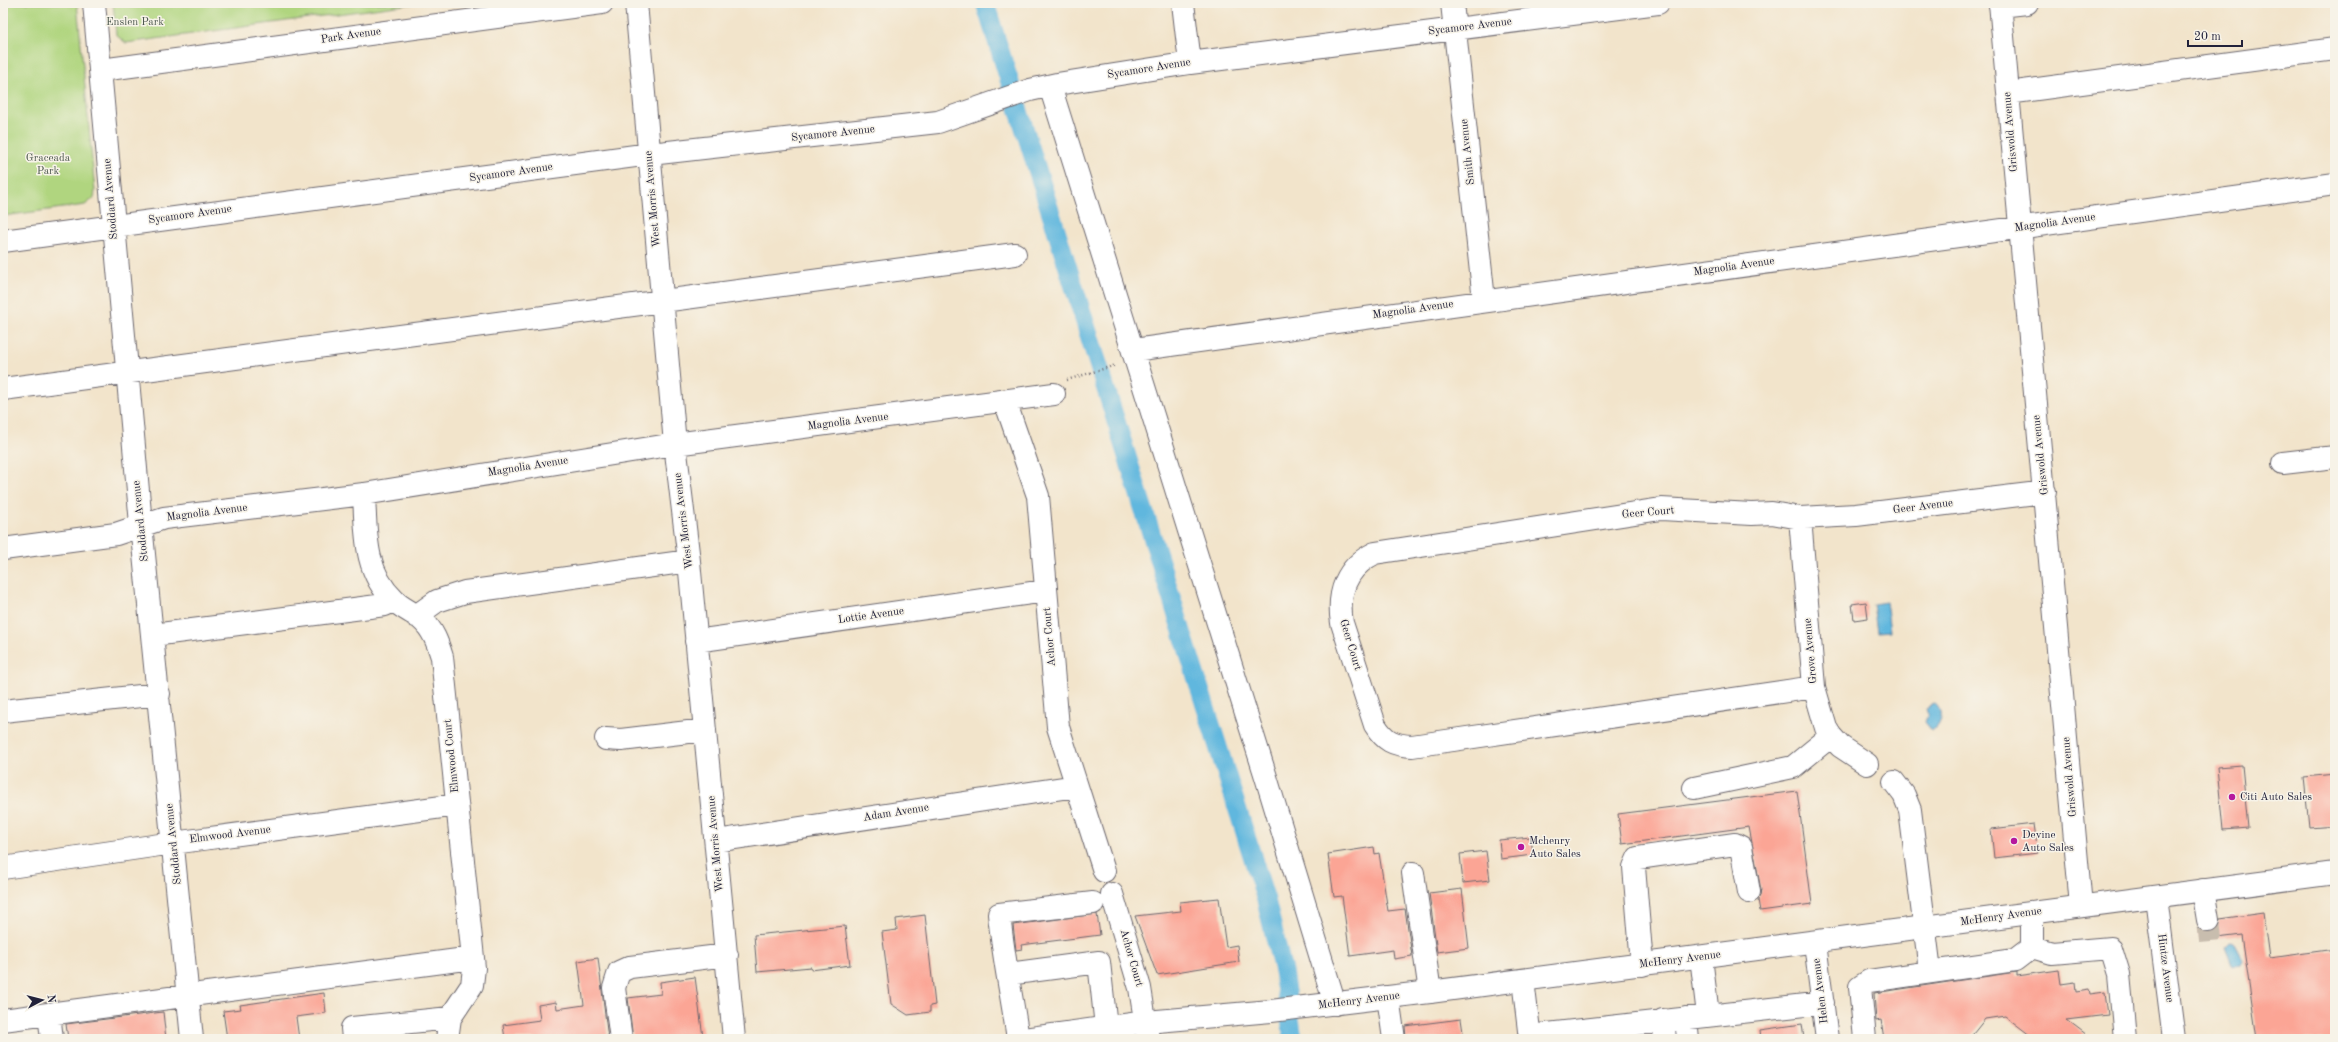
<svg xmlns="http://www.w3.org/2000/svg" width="2338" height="1042" viewBox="0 0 2338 1042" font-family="'Old Standard TT',serif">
  <rect width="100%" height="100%" fill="#f7f3e8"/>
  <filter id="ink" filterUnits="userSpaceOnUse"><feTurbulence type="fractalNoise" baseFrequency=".025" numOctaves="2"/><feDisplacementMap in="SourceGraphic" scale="8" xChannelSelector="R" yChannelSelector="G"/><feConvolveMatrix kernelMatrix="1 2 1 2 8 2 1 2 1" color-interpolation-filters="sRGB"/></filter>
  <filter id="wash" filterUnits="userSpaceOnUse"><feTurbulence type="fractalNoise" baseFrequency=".012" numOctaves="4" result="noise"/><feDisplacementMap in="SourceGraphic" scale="16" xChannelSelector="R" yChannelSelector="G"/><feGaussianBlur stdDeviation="0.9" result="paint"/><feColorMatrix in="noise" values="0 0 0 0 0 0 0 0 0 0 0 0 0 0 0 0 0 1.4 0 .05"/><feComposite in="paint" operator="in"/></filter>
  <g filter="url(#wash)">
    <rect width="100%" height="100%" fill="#f2e4cb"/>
    <path fill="#b0d57f" stroke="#697c5d" d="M3,3H77L95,191L94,198L85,205L3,216Z
      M113,3H418L126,43L116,35Z"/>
    <path fill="#61b7de" stroke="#426c8c" d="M1886,602L1890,631L1877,632L1873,604Z
      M1934,703C1944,710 1941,724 1932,731L1925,722L1928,714L1926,708Z
      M2229,942L2234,943L2243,960L2241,964L2234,965L2232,964L2225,946Z"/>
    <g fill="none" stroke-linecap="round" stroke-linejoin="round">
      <path stroke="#61b7de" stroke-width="19" d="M985,3L1266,900L1283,971L1293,1039"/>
    </g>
    <g id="blocks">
      <path fill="#fba595" d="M1866,602L1868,618L1854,620L1852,604Z
        M2242,765L2248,828L2223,830L2217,767Z
        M2335,774V825L2309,827L2304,777Z
        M1797,791L1812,904L1760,911L1758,900L1761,890L1749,827L1622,844L1618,814Z
        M2034,824L2038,853L1994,858L1991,829Z
        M1531,837L1533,855L1501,859L1499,840Z
        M1374,847L1375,854L1379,853L1388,911L1405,909L1412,956L1394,959L1393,950L1350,956L1342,896L1334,897L1328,854Z
        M1486,851L1490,880L1463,883L1460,854Z
        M1462,889L1469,948L1437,952L1429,893Z
        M1219,898L1226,947L1237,945L1239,962L1157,975L1135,916L1181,911L1180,902Z
        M2263,913L2269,958L2335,949V1039H2257L2242,935L2201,940L2199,929L2210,932L2216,930L2220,919Z
        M1097,914L1100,935L1021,945L1022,949L1016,950L1013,925Z
        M925,915L935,1005L930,1006V1012L908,1015L891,1004L882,932L897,930L896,919Z
        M845,926L850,965L811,970V967L757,972L754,935Z
        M598,958L608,1039H505L503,1025L540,1020L538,1005L556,1002L557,1009L584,1005L578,961Z
        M2059,970L2061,984L2075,982L2076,991L2089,989L2090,994L2105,992L2108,1015L2066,1020L2091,1039H2035L2005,1016L1985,1019L1969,1039H1884L1881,1020L1876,1021L1874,993L2016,972V976Z
        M695,977L703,1037L633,1039L628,998L661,994L660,982Z
        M324,993L326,1013L296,1017L299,1039H254V1037L227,1039L223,1011L241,1009L240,1005Z
        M163,1012L166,1039H68L66,1024Z
        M1461,1019L1464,1039H1406L1405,1026Z
        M1802,1024L1804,1039H1761L1760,1030Z"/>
    </g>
  </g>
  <g filter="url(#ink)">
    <use href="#blocks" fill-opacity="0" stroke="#6b666d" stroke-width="1"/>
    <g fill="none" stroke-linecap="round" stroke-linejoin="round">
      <path stroke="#c8bdae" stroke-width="22" stroke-dasharray="22 11" stroke-linecap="butt" d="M2208,920L2210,941"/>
      <g stroke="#6b666d" stroke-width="24">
        <path id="minor" d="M94,3L141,524L192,1039
          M636,3L675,444L689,561L734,1039
          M1183,3L1190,63
          M1452,3L1484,300
          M2000,3L2081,906
          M2000,6L2027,3
          M101,70L602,3
          M1050,86L1266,777L1335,1004
          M2008,93L2335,49
          M3,241L650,154L938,122L1030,90L1057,84L1190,63L1658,3
          M1134,350L2335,184
          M3,389L1015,254
          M1005,401L1038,496L1058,727L1104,871
          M2283,463L2335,457
          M364,494C366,532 364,572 394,600C402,609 413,612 421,619C433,629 438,644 442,657L474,968L472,985L450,1018L447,1039
          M1800,518L1814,687L1826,728L1831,736L1840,746L1867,764
          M3,549L116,534L164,518L364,494L675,444L1054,394
          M416,616L437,601L465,592L689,561
          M153,635L385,605L393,600
          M696,641L1045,591
          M1814,687L1412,746C1393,745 1385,741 1375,725L1342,623C1337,593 1346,567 1375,553L1661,509L1752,514L1772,513L1800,518L1856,515L2045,492
          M3,711L159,694
          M606,739L621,740L705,730
          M1894,782L1904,795L1910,810L1930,971
          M1694,788L1793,767L1831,736
          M716,841L1076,786
          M3,868L173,843L457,805
          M1413,873L1430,992
          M2203,890L2208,920
          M1112,894L1140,988L1148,1039
          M2156,897L2174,1039
          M1815,943L1827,1039
          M2032,947L2052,953L2111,948L2119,974L2125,1039
          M1701,957L1708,1015
          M1642,965L1634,867L1638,858L1735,844L1741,847L1749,892
          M1008,974L1099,962L1106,1027
          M1523,980L1530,1039
          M1388,997L1394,1039
          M49,1014L52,1039
          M1686,1018L1688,1039
          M3,1020L473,958
          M1663,1020L1665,1039
          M1529,1036L1823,1003
          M353,1039L352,1028L450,1018
          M621,1039L614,988L619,972L630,967L727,955
          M1018,1039C1012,997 1003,956 999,914L1093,903
          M1865,1039L1860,987L1869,981L2015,960L2032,947V913"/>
      </g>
      <g stroke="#6b666d" stroke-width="24">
        <path id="major" d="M1024,1039L1146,1022L1271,1011L1430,992L2335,873"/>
      </g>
      <path stroke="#6b666d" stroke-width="2.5" stroke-dasharray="1 3" stroke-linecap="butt" d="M1067,380L1116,365"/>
      <use href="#minor" stroke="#fff" stroke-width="22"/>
      <use href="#major" stroke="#fff" stroke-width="22"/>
    </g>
  </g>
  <g fill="#b5179e" stroke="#f7f3e8" stroke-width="1.5">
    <circle cx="2232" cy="797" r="4"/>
    <circle cx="2014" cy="841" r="4"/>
    <circle cx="1521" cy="847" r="4"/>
  </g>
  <g text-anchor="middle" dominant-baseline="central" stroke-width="3" stroke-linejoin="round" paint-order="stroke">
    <g font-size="11" fill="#4d584f" stroke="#f7f3e8">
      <text x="135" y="22">Enslen Park</text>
      <text x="48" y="158">Graceada<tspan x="48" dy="13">Park</tspan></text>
    </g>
    <g font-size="11" fill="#22223b" stroke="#f7f3e8">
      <text transform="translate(1470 27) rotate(-7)">Sycamore Avenue</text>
      <text transform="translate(351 36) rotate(-8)">Park Avenue</text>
      <text transform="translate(1149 69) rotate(-9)">Sycamore Avenue</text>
      <text transform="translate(2011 132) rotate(-95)">Griswold Avenue</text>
      <text transform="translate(833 134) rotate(-6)">Sycamore Avenue</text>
      <text transform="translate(1468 152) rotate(-96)">Smith Avenue</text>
      <text transform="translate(511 173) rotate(-8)">Sycamore Avenue</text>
      <text transform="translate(111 199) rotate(-95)">Stoddard Avenue</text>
      <text transform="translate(653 199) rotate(-95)">West Morris Avenue</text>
      <text transform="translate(190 215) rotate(-8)">Sycamore Avenue</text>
      <text transform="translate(2055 223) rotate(-8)">Magnolia Avenue</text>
      <text transform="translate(1734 267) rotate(-8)">Magnolia Avenue</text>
      <text transform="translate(1413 310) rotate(-8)">Magnolia Avenue</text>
      <text transform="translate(848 422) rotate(-7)">Magnolia Avenue</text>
      <text transform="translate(2041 455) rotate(-96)">Griswold Avenue</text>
      <text transform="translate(528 467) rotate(-9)">Magnolia Avenue</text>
      <text transform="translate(1923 507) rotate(-7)">Geer Avenue</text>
      <text transform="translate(207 513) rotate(-7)">Magnolia Avenue</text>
      <text transform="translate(1648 513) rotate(-5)">Geer Court</text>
      <text transform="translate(141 521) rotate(-96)">Stoddard Avenue</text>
      <text transform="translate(684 521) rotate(-97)">West Morris Avenue</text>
      <text transform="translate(871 616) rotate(-8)">Lottie Avenue</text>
      <text transform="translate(1050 637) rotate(-95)">Achor Court</text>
      <text transform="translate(1350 645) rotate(73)">Geer Court</text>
      <text transform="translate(1811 651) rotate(-95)">Grove Avenue</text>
      <text transform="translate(452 756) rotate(-96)">Elmwood Court</text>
      <text transform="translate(2070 777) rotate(-95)">Griswold Avenue</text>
      <text transform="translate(896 813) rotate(-9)">Adam Avenue</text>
      <text transform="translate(230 835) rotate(-7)">Elmwood Avenue</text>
      <text transform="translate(174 844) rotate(-96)">Stoddard Avenue</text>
      <text transform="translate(716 844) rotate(-95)">West Morris Avenue</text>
      <text transform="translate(2001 917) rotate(-8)">McHenry Avenue</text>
      <text transform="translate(1131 958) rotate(74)">Achor Court</text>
      <text transform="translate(1680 960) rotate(-7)">McHenry Avenue</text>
      <text transform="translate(2165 968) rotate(83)">Hintze Avenue</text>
      <text transform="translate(1821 991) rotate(-97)">Helen Avenue</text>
      <text transform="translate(1359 1001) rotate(-7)">McHenry Avenue</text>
    </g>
    <g font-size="11" fill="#22223b" stroke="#f7f3e8" text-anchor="start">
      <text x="2240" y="797">Citi Auto Sales</text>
      <text x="2022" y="835">Devine<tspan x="2022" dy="13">Auto Sales</tspan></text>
      <text x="1529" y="841">Mchenry<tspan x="1529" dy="13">Auto Sales</tspan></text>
    </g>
  </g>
  <rect width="2338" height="1042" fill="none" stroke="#f7f3e8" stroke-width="16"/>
  <g transform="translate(42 1000) rotate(83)" stroke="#f7f3e8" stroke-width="3" paint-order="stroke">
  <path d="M0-3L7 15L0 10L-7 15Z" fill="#22223b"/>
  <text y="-6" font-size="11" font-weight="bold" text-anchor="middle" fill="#22223b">N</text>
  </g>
  <path d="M2188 40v6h54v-6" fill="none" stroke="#22223b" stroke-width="2"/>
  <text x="2194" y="40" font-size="12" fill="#22223b" stroke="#f7f3e8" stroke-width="3" paint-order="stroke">20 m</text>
</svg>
